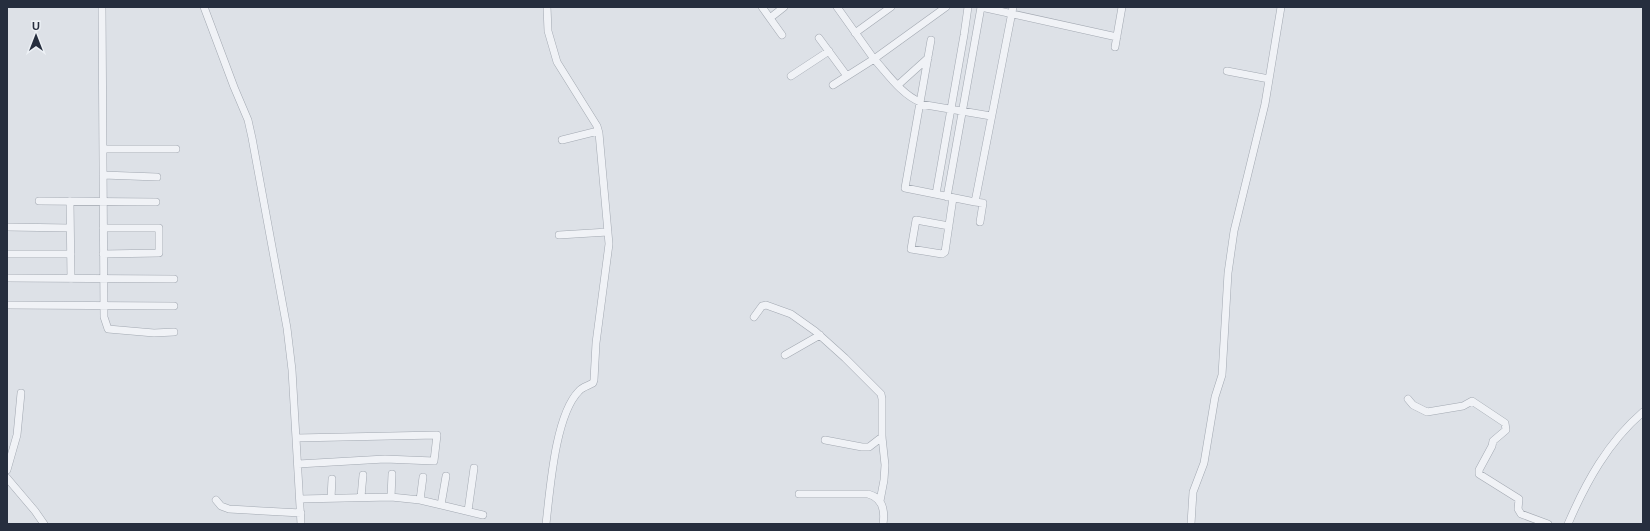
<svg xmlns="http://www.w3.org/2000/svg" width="1650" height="531" viewBox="0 0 1650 531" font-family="Helvetica,sans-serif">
  <rect width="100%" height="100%" fill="#dde1e7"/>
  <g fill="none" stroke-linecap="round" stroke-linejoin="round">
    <g stroke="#a2a8b1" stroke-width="8">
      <path id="minor" d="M102,7L104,317L108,329L154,333L174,332
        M204,7L234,87L248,120L252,138L287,328L292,370L301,524
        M762,7L782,35
        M837,7L874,59L946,7
        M981,7L1117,37
        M770,18L784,7
        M855,33L891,7
        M819,38L847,76
        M931,40L905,188L975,202L1013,7
        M1115,47L1122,7
        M1227,71L1269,79
        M791,76L829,51
        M833,85L874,59C888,74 901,94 920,102V104L991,116
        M898,85L928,58
        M562,140L598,131
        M103,149H176
        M103,175L157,177
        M936,194L964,35L968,7
        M947,197L981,7
        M39,201L156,202
        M70,201L71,279
        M975,202L983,203L980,222
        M949,226L916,220L911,249L942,254L945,252L953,198
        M7,227L70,228
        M103,228H159V253L103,254
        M559,235L608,232
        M7,254H71
        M7,278L174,279
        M7,305L174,306
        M754,317L762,306L766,305L791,314L815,331L845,358L881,394L882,399V437L885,465L884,480L880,501
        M785,355L820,335
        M1408,399L1413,405L1427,412L1463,406L1472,401L1505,423L1506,430L1493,441L1492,446L1479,470V474L1519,499L1518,509L1521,514L1548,524
        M296,438L437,435L434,461L385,459L298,464
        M825,440L862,447H869L882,437
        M7,470L17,435L21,393
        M7,478L35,511L44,524
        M799,494H868C883,498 885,511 883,524
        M361,497L363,475
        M391,497L392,474
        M331,498L332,479
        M300,499L391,497L420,500L483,515
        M216,500L221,506L229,509L301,513
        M420,500L423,477
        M441,505L446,476
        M468,511L474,468
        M546,524C550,490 555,415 579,391C582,387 588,386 593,383L594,380L596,343L609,244L599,133L597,126L557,62L548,31L547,7
        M1191,524L1193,492L1204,463L1215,397L1222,375L1228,273L1234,231L1265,104L1281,7
        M1568,524C1586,482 1608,442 1643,412"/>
    </g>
    <use href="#minor" stroke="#f0f2f6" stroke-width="7"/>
  </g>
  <rect width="1650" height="531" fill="none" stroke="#262e3e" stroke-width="16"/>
  <g transform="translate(36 36)" stroke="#ecf0f5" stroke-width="3" paint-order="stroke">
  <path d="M0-3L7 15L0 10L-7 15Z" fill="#262e3e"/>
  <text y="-6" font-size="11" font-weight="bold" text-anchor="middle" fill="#262e3e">U</text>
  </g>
</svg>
